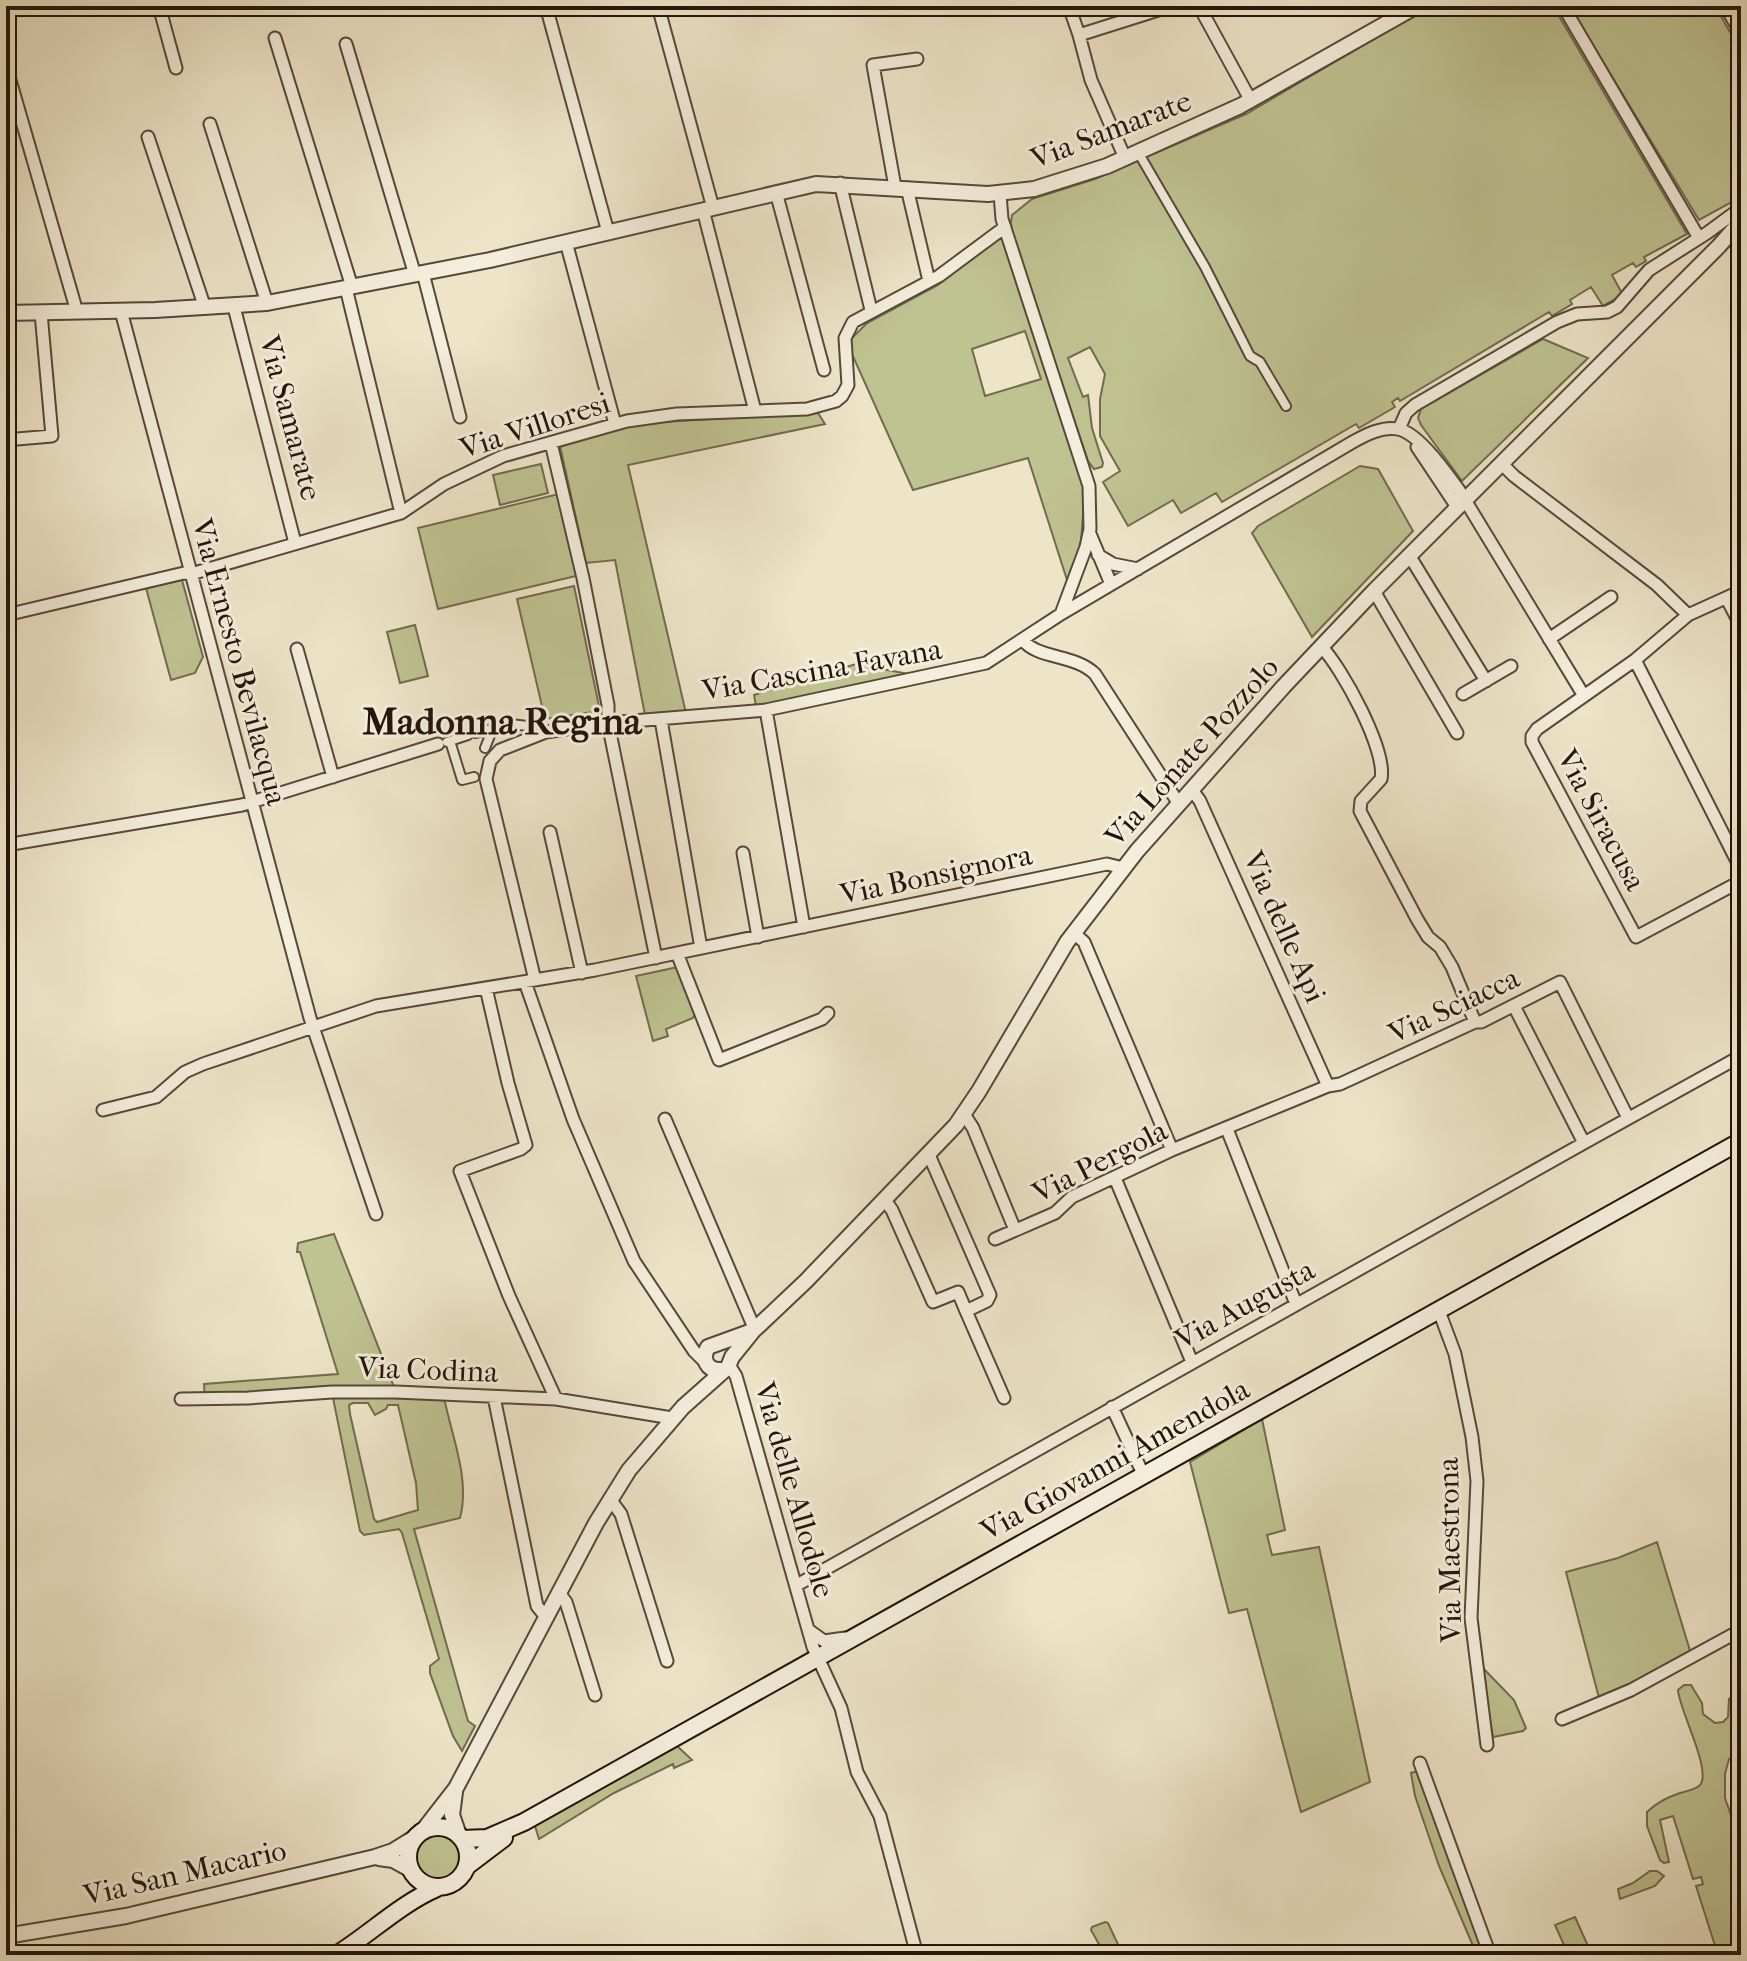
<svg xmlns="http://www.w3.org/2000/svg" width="1747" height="1961" viewBox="0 0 1747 1961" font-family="'IM FELL French Canon',serif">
  <rect width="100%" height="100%" fill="#eee5c9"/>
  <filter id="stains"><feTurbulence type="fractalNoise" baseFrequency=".0025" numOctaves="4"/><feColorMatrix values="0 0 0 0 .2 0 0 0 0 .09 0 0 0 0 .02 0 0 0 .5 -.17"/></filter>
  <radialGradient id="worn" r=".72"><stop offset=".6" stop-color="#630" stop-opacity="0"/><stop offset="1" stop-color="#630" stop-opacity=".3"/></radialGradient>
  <path fill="#bfc291" stroke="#726b4e" stroke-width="2" fill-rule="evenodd" d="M1430,6H1553L1687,234L1644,257L1646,261L1636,267L1633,263L1612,275L1623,295L1603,306L1591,287L1570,300L1572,304L1552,316L1549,312L1400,401L1398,398L1392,402L1395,407L1359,428L1356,424L1222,502L1216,493L1181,513L1173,500L1128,526L1103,482L1120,471L1100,436V399L1105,374L1090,347L1068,358L1083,397L1088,395L1092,428L1103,463L1102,467L1094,469L1088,461L1010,228L1012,215L1032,199L1095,179L1246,114Z
    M1569,6H1715L1741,51V197L1699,220Z
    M1003,234L1085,489L1080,554L1068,583L1028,458L913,490L847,343L867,323L938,285ZM1025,331L1041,379L985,396L972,349Z
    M1543,339L1588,358L1462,481L1421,425L1418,418L1421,409Z
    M818,413L825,424L628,465L686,713L645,715L615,560L586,563L560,446L606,430L644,423Z
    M541,464L548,493L500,505L493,475Z
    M1360,466L1378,469L1413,531L1312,637L1252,533L1258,526Z
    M559,494L580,575L438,609L418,528Z
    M182,580L203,657L195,673L171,680L146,588Z
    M574,586L600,711L545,719L517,599Z
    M415,625L428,676L400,683L387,632Z
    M856,664L914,675L756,706L754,695Z
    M678,967L696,1012L693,1018L666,1029L668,1036L653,1041L636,976Z
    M334,1234L396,1392L205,1399L204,1384L338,1374L300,1252H297L298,1243Z
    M336,1396L442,1400L445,1402C453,1440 470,1480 460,1518L414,1529L468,1721L475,1726L462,1751L453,1736L430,1673V1666L439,1659L402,1533L399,1529L364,1535L360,1531L333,1398ZM353,1403H368L375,1415L386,1409L388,1405H398L416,1483L418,1510L377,1522L374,1519L350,1414L349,1405Z
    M1262,1419L1285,1530L1267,1535L1272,1555L1319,1547L1370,1782L1301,1812L1247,1609L1229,1613L1190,1462Z
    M1657,1542L1691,1654L1623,1690L1599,1698L1566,1572L1618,1558Z
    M1480,1665L1514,1700L1526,1728L1523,1731L1493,1737Z
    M1684,1685H1691L1702,1703L1703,1714L1715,1723L1723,1722L1728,1717L1729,1699L1734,1694L1739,1695L1741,1700V1755L1729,1759L1725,1774V1798L1741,1844V1955H1718L1696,1886L1703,1884L1701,1877L1693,1879L1673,1816L1660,1820L1669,1862L1664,1863L1660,1860L1647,1826V1812C1656,1803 1668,1797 1680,1793C1686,1791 1694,1790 1699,1786C1714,1774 1679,1710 1678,1690Z
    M675,1744L692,1760L674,1768L673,1764L614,1793L539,1839L534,1823Z
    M1417,1771L1484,1948L1476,1953L1439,1866L1415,1796L1411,1773Z
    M415 1857a23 23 0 1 1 46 0a23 23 0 1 1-46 0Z
    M1650,1871H1657L1664,1876L1655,1886L1620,1899L1618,1889L1633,1883Z
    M1575,1917L1588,1946L1568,1954L1555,1925Z
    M1105,1922L1108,1923L1123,1955H1105L1091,1930L1092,1927Z"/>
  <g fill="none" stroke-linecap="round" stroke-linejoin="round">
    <g stroke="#56483a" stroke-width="12">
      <path id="pedestrian" d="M1142,159L1205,267L1250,356L1260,362L1286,406
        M476,733L511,724L527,726L531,732
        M450,741L462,780L474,777
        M447,742L468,735
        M485,748L493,728"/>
    </g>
    <g stroke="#56483a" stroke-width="15">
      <path id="minor" d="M159,6L176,68
        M546,6L608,232
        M658,6L713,208
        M1069,6L1079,35
        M1199,6L1251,101
        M1563,6L1699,238
        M275,38L352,287
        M346,44L415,275
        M6,66L77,312
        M210,124L267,303
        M148,137L205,308
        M1125,158L1091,80L1079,35L1171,6
        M840,183L871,310
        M895,187L873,65L917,59
        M907,188L929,281
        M776,192L824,370
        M1000,194L1002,219L1089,486L1090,529L1086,547L1061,614
        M703,210L755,411
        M566,242L615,424
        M423,273L460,417
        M346,288L401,513
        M234,307L295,543
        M121,311L310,1018L376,1214
        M1399,429L1406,413L1415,405L1557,322L1577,314L1607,312L1617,307L1649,270L1707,233L1741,208
        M17,439L52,436L41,313
        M551,443L583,578L608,705V723L656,958
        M1417,447L1457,507
        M1501,463L1514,476L1657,585L1688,615L1741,591
        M1090,534L1111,584
        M1098,555L1113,564L1138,569
        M1409,555L1486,681
        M1374,591L1457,733
        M1727,599L1741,626
        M6,615L184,573L191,574L401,513L444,484L503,456L627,421L677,414L807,409L836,401L842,396L848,385L845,338L853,322L939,276L1005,227
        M1549,639L1611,597
        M1023,640C1037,659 1075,654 1095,674L1179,804
        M1321,646C1342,668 1387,750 1381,779L1361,801L1360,811L1417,919L1428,937L1440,947L1452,967L1475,1022
        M297,649L333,777
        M1635,660L1741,869
        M1463,694L1511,666
        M1584,696L1635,660L1688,615
        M766,710L804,927
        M661,720L701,948
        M1192,790L1200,801L1328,1086
        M550,832L582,973
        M6,845L242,805L438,744
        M743,853L758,937
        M1074,933L1084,942L1172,1150
        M677,953L719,1060L822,1019L828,1013
        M535,980L486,779L490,761L500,750L546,732L608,723L766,710L986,663L1061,614L1351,443C1365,435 1382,426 1398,429C1419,433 1447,474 1459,490L1584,696L1537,729L1532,736V742L1636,937L1741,881
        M525,982L573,1119L634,1261L694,1351L706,1363
        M486,988L508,1083L526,1145L521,1149L460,1171L509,1296L556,1399
        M103,1110L156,1097L185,1072L203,1064L376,1006L595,970L1107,864L1123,868
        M964,1114L973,1128L1015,1230
        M665,1119L755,1330
        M1227,1129L1296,1304
        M1584,1143L1741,1056
        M929,1155L990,1295L987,1301L966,1311L1004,1398
        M1115,1178L1192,1362
        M885,1200L892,1210L933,1302L958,1292L966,1311
        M995,1239L1055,1213L1072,1197L1172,1150L1328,1086L1340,1084L1475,1022H1481L1560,982L1628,1118
        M1439,1311L1455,1354L1472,1437L1477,1481L1471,1618L1487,1745
        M729,1365L736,1376L813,1647L841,1708L857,1772L880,1816L917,1955
        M494,1397L537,1606L546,1617
        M181,1399L248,1398L332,1392H396L556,1399L672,1418
        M1112,1407L1144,1476
        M610,1499L621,1514L667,1661
        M797,1585L1584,1143L1514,1006
        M559,1593L566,1602L595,1695
        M810,1631L824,1641L845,1638
        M1562,1719L1631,1690L1741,1630
        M1420,1763L1490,1955"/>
    </g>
    <g stroke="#56483a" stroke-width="18">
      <path id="tertiary" d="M1727,6L1741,30
        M6,313L155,310L267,303L490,260L816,184L988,194L1034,189L1107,166L1240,106L1417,6
        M721,1370C707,1371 701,1359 708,1347L752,1331
        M455,1792L452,1815L459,1835
        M421,1833L456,1788L596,1523L629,1470L683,1407L728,1367L732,1357L753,1331L806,1281L956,1125L979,1091L1067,942L1137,851L1284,686L1374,591L1719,246L1741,221
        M379,1858L393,1860L411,1870
        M6,1936L126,1916L375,1857L393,1851L414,1838"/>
    </g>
    <g stroke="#24140b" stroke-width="20">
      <path id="secondary" d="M408 1857a30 30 0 1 1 60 0a30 30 0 1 1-60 0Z
        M462,1839L487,1838L524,1822L1741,1141
        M467,1866L504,1838
        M336,1955C370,1934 400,1904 437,1888"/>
    </g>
    <use href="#pedestrian" stroke="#f4eedc" stroke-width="8"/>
    <use href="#minor" stroke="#f4eedc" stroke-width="11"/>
    <use href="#tertiary" stroke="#f4eedc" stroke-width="14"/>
    <use href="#secondary" stroke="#f4eedc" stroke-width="16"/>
  </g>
  <g text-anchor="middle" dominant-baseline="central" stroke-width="6" stroke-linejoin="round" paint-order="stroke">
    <g font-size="30" fill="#24140b" stroke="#f4eedc">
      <text transform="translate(1111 130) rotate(-21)">Via Samarate</text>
      <text transform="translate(290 418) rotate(75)">Via Samarate</text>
      <text transform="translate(535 426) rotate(-18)">Via Villoresi</text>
      <text transform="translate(239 662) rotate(75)">Via Ernesto Bevilacqua</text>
      <text transform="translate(822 670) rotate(-10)">Via Cascina Favana</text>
      <text transform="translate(1192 752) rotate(-48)">Via Lonate Pozzolo</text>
      <text transform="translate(1601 820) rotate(62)">Via Siracusa</text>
      <text transform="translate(936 875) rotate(-12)">Via Bonsignora</text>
      <text transform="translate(1284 927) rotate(66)">Via delle Api</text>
      <text transform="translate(1454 1006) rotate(-25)">Via Sciacca</text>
      <text transform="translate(1100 1162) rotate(-27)">Via Pergola</text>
      <text transform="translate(1245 1305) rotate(-29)">Via Augusta</text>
      <text transform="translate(428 1370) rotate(2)">Via Codina</text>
      <text transform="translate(1115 1460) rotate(-29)">Via Giovanni Amendola</text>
      <text transform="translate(794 1490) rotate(74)">Via delle Allodole</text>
      <text transform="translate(1450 1550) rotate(-91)">Via Maestrona</text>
      <text transform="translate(185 1873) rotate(-13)">Via San Macario</text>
    </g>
    <g font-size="38" font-weight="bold" fill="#24140b" stroke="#f4eedc">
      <text x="502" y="721">Madonna Regina</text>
    </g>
  </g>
  <rect width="1747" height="1961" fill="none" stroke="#eee5c9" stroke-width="32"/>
  <rect x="8" y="8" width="1731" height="1945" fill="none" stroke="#24140b" stroke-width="4"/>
  <rect x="16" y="16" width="1715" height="1929" fill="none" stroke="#24140b" stroke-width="2"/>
  <rect width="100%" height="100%" filter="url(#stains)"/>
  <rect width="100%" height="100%" fill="url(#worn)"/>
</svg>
